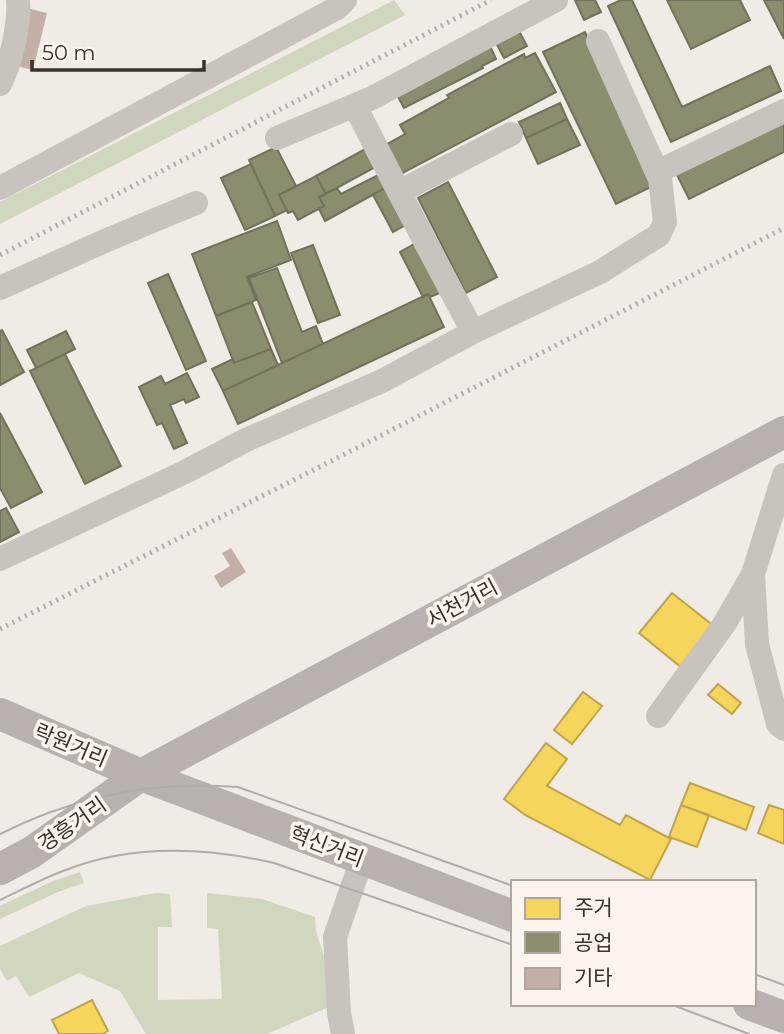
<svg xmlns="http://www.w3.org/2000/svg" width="784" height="1034" viewBox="0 0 784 1034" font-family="Montserrat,'Noto Sans KR',sans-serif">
  <rect width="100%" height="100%" fill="#f0ebe5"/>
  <path fill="#d1d6bf" d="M394,0L405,15L0,224V202Z
    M80,872L84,883L58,892L0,919V906L53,881Z
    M156,893L170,894L172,927H158V1000L222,999L218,929L207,928V893L262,899L315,917L316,931L328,969L329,1007L267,1034H146L120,991L79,973L29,997L16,976L7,981L0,969V946L86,906Z"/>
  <path fill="#f6d55c" stroke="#bea44d" stroke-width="2" d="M672,593L715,627L682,668L639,633Z
    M718,684L741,703L732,714L708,695Z
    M583,692L602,706L572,744L554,730Z
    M546,743L567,759L547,786L620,825L626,815L671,839L650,880L525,815L504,799Z
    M690,783L754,807L746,830L681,805Z
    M681,805L709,815L697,847L669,837Z
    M769,805L784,810V844L758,833Z
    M92,1000L108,1031L103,1034H59L52,1020Z"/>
  <path fill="#8c8c6e" stroke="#74705a" stroke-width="2" d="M575,0H595L601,12L584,20Z
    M621,0H632L682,107L770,66L781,91L671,142L608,6Z
    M667,0H740L750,20L691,49Z
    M764,0H784V39Z
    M519,31L527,46L504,58L496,43Z
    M585,32L657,184L616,204L543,52Z
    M490,46L496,59L482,66L483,68L404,108L396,93Z
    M535,53L556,92L397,176L382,147L405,134L400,125L449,98L447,95L524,54L525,58Z
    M560,103L567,119L526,138L519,122Z
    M567,119L580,145L538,164L526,138Z
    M784,122V152L689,199L677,175Z
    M276,147L296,186L279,195L287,210L275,216L249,160Z
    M367,148L377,166L326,194L316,176Z
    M251,164L275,216L245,230L221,178Z
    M380,174L387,187L325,221L319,209L324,206L319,197L337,188L341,194Z
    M316,176L326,194L319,197L324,206L298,220L293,211L288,213L279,195Z
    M448,182L497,277L466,293L418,198Z
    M387,187L407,224L393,232L373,195Z
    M277,221L291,260L247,277L256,300L216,316L192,254Z
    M416,243L442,292L430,297L428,294L423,297L400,252Z
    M313,245L340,315L318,323L291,253Z
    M277,268L302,332L316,326L323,344L282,363L249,278Z
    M168,274L206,361L186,370L148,283Z
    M428,294L444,327L238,424L223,391Z
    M252,302L271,349L234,363L216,316Z
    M2,330L24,372L0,385V331Z
    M66,331L75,349L36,368L27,350Z
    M271,349L278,365L223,391L212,369L233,359L234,363Z
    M65,354L121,466L85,484L30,371Z
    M187,373L199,397L186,403L184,399L170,405L187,443L174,449L162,423L157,425L139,387L161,376L165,384Z
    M0,413L42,492L11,508L0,488Z
    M6,508L19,532L0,542V511Z"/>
  <path fill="#c3afa7" d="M27,8L47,13L33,70L13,65Z
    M231,548L246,572L221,588L214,576L230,566L222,553Z"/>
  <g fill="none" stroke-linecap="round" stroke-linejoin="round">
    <path stroke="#c9c3be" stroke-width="24" d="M0,84C11,63 20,23 18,0
      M355,106L399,192L511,134
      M277,138L372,98L556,0
      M657,172L784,111
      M0,188L337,8L345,0
      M399,192L473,332
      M0,288L107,240L196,203
      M784,475L753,574L757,644L778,724L784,729
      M0,559L185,472L246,440L382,381L473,332L600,272L659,235L665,222L660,179L598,41
      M658,716L725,623L753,574
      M343,1034L339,1013L335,937L362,859"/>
    <path stroke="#b8b1ad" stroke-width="32" d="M0,714L141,775L513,916
      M0,869L32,852L141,775L784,432
      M749,1004L784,1017"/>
    <path stroke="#b1aca8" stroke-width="2" d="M0,834C75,796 154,780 238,787L513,886
      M0,900C21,890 42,879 63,871C130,844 205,847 274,863L513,945
      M754,974L784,985
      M670,1004L749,1034"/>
    <path stroke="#b1aca8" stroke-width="5" stroke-dasharray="2 5" stroke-linecap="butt" d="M0,255L491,0
      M0,629L341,456L784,228"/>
  </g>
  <g text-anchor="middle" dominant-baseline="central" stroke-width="7" stroke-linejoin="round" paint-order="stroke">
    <g font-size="21" fill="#3b302b" stroke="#fbf5ee">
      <text transform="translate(462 603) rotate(-28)">서천거리</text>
      <text transform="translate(71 745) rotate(23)">락원거리</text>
      <text transform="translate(72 824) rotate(-35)">경흥거리</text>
      <text transform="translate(327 846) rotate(21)">혁신거리</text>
    </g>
  </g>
  <rect x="511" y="880" width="245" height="126" fill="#fbf5ee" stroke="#aea6a0" stroke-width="2"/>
  <rect x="525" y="898" width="35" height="21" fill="#f6d55c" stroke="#aea6a0" stroke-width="2"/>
  <text x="574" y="915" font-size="21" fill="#3b302b">주거</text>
  <rect x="525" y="932" width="35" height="21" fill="#8c8c6e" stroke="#aea6a0" stroke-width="2"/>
  <text x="574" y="950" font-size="21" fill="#3b302b">공업</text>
  <rect x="525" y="968" width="35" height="21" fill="#c3afa7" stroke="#aea6a0" stroke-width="2"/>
  <text x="574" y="985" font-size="21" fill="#3b302b">기타</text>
  <path d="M32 60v10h172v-10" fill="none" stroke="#3b302b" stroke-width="3.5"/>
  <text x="42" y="60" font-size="21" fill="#3b302b" stroke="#fbf5ee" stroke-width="5" paint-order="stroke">50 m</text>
</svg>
